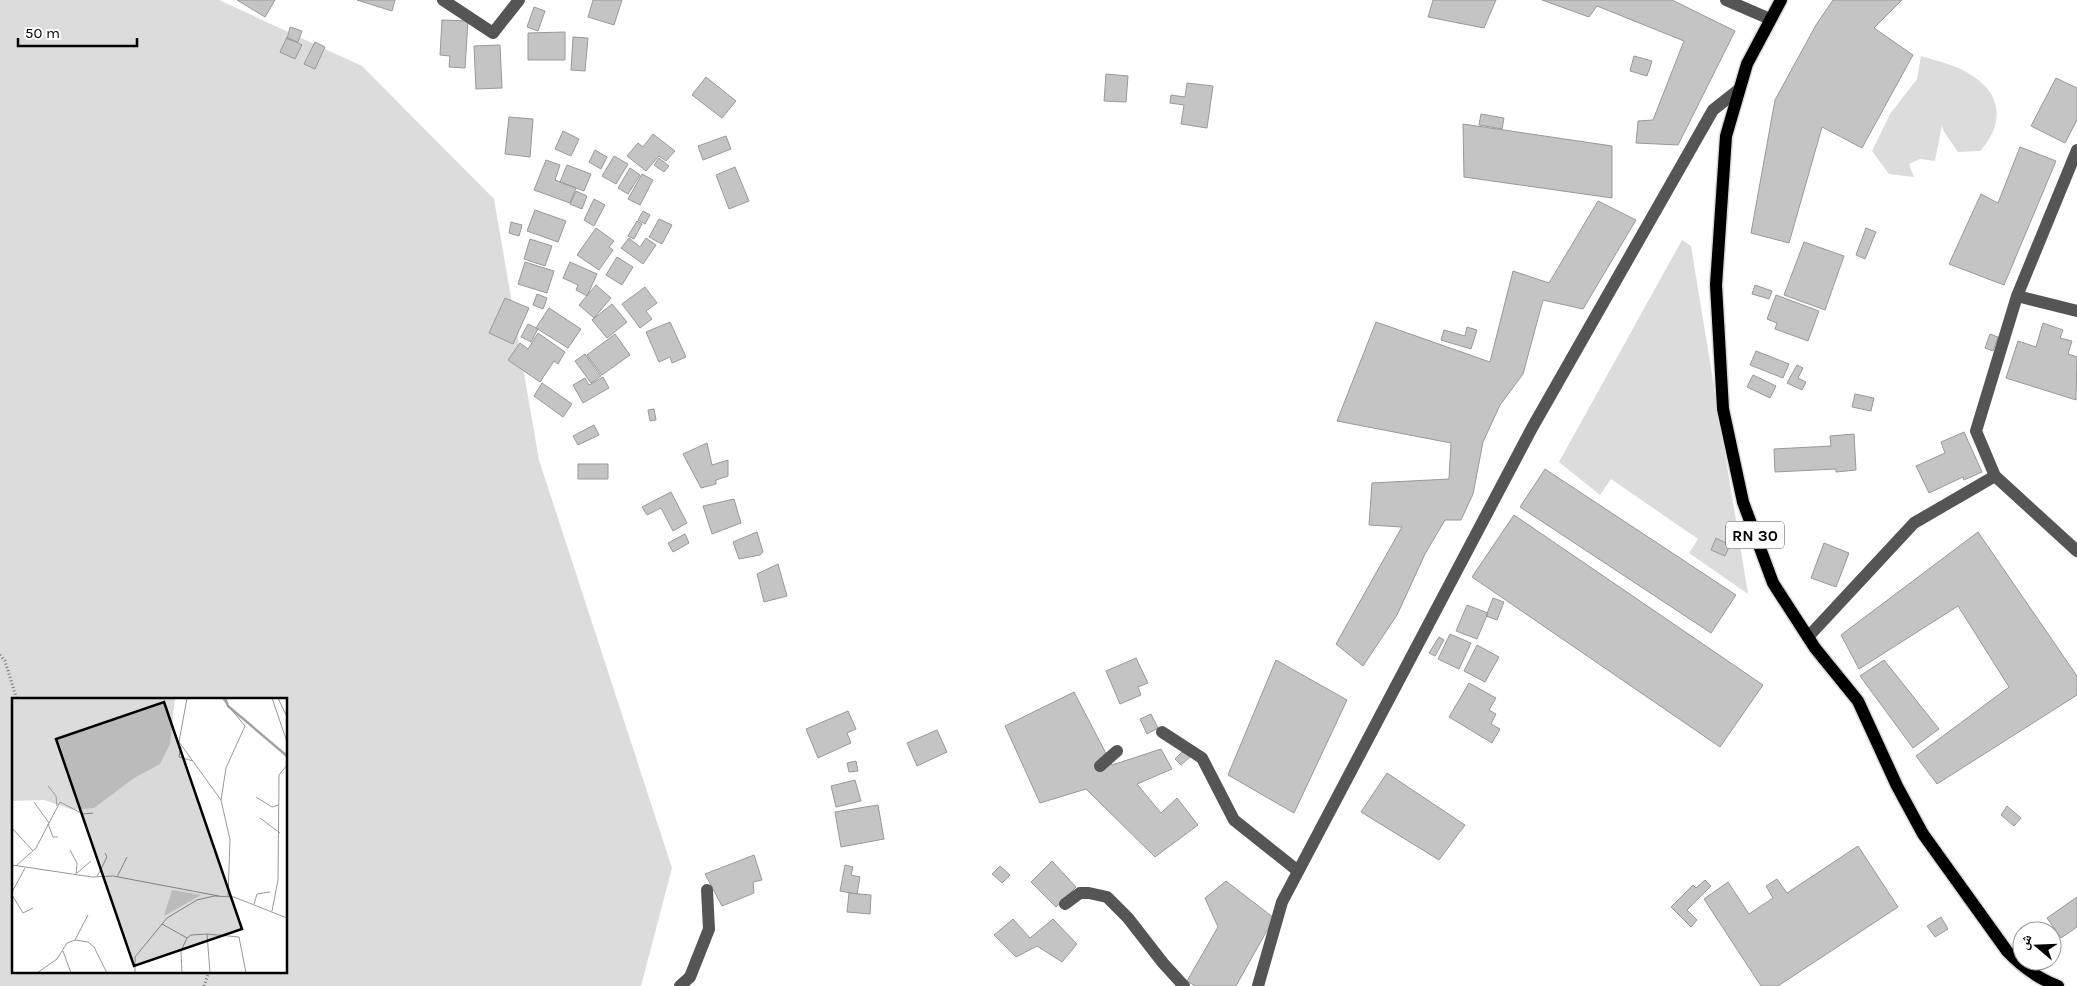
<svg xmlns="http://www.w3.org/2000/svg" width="2077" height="986" viewBox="0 0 2077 986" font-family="Karla,'Noto Naskh Arabic',sans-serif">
  <rect width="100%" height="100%" fill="#fff"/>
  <path fill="#dcdcdc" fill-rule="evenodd" d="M0,0H219L362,66L494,199L539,460L672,868L641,986H0ZM14,700H286V972H14Z
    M1921,56C1937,61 1957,65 1971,75C2003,94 2004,125 1980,151L1958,152L1943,130L1942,125L1935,161L1920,159L1909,164L1914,177L1889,174L1872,151L1890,114L1917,79Z
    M1682,240L1691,246L1748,594L1689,553L1698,539L1611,479L1600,495L1559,462Z"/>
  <path fill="#c4c4c4" stroke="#999" d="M237,0H275L265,17Z
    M357,0H395L392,11Z
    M593,0H622L614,25L588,17Z
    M1433,0H1496L1484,28L1428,17Z
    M1542,0H1672L1735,31L1678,145L1636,143L1638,121L1653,120L1684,41L1597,6L1589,17Z
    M1833,0H1902L1874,28L1913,55L1862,148L1822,127L1789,243L1751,233L1775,100L1816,25Z
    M534,7L545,11L538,31L527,27Z
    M442,20L468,21L465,68L449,67L450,56L440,55Z
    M290,27L302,31L298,42L287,39Z
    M565,32V60H528V33Z
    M287,37L302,45L295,59L280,52Z
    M573,37L588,38L585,71L571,70Z
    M315,42L325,47L315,69L304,64Z
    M500,45L502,88L476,89L474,46Z
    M1634,56L1652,61L1647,76L1630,71Z
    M1106,74L1128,76L1126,102L1104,101Z
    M706,77L736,101L722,118L692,95Z
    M2056,78L2077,88V120L2065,143L2031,126Z
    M1187,83L1213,86L1207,128L1181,124L1184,105L1170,103L1171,95L1185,97Z
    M1481,114L1504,118L1502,129L1479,125Z
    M509,117L533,119L530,157L505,154Z
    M1463,124L1612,146V198L1464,177Z
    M563,131L579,139L571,156L555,149Z
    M653,134L675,151L666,161L659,156L646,171L627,156L638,143L643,147Z
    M726,136L731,149L703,160L698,146Z
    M2020,147L2056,161L2004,285L1949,264L1981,194L1998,203Z
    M595,150L607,157L601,169L589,162Z
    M614,156L628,164L616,184L602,176Z
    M659,158L669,166L664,172L654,165Z
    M546,160L560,165L555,180L576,188L570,203L534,190Z
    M567,165L591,174L584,191L560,182Z
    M735,167L749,201L729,209L716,175Z
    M630,168L640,175L628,194L618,188Z
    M642,174L653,180L640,205L628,199Z
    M576,191L587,196L582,209L570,204Z
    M594,199L605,205L594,226L584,220Z
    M1598,201L1636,220L1583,309L1543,300L1523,374L1500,405L1483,442L1473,494L1461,520H1445L1425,554L1397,615L1363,666L1336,644L1402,527L1369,525L1372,483L1449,479L1451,443L1337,421L1376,322L1490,362L1513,271L1549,283Z
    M535,210L566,221L558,242L527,231Z
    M643,211L650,215L645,224L638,220Z
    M659,219L672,225L662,244L649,237Z
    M637,221L642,224L634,239L628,236Z
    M511,222L522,225L519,236L509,233Z
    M596,228L614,241L609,247L613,250L599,270L577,255Z
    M1866,228L1876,232L1865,259L1856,255Z
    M629,238L640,247L646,238L656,245L643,264L621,248Z
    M530,239L552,246L545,266L524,259Z
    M1804,242L1844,256L1825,310L1784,295Z
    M617,257L633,267L622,285L606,275Z
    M525,262L554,271L547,293L518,284Z
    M570,262L597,274L587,296L576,290L578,285L563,278Z
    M596,285L611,298L594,318L579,305Z
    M1755,285L1772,291L1769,299L1752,294Z
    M645,287L657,303L646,311L652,319L640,328L622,304Z
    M537,294L547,298L543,309L533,305Z
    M1776,295L1819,311L1808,341L1775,329L1777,323L1767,319Z
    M505,298L529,308L513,344L489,333Z
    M612,304L627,322L607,338L592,320Z
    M549,308L581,329L568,348L536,328Z
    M670,322L686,357L672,363L670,357L659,362L646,332Z
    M2043,323L2063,330L2060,338L2072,341L2068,354L2077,357L2076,400L2006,378L2018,341L2036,347Z
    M528,324L538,329L531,342L521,337Z
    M1467,327L1477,330L1471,349L1441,340L1444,330L1465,336Z
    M538,333L565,352L558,364L554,361L540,382L508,360L520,343L528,349Z
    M615,334L630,355L602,375L587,355Z
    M1990,334L1998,337L1993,351L1985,348Z
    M1756,351L1789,364L1783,378L1750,365Z
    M585,354L601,376L591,383L575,361Z
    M1797,365L1803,368L1798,378L1806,382L1802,390L1787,383Z
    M1753,375L1776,386L1770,398L1747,387Z
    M603,377L609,388L583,403L573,385L585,378L589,385Z
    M542,383L572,404L563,417L534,396Z
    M1855,394L1874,398L1871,411L1852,407Z
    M654,409L656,420L650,421L648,410Z
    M594,425L599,435L578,445L573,436Z
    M1964,432L1982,472L1964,480L1963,477L1929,493L1916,466L1945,453L1941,442Z
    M1854,434L1856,470L1836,472V469L1775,472L1774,449L1831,446L1830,436Z
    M707,443L712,465L728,460V476L716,480V484L701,488L683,454Z
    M578,464H608V479H578Z
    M1545,469L1736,595L1711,633L1520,507Z
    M671,492L687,523L673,531L661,508L647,515L642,507Z
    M734,499L741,523L712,534L703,506Z
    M1514,515L1763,685L1720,747L1472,577Z
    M757,532L763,552L760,555L739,559L733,542Z
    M1978,532L2077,676V695L1937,784L1916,756L2009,687L1958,606L1859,669L1841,635Z
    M685,534L689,543L673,552L668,543Z
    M1716,538L1730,545L1725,556L1711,550Z
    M1824,543L1849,553L1836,587L1811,578Z
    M778,564L787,596L764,602L757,574Z
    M1493,598L1504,602L1497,620L1486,616Z
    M1467,605L1488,613L1477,639L1456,631Z
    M1450,634L1471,643L1459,669L1438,659Z
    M1439,637L1444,640L1435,656L1429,653Z
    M1477,645L1499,657L1485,682L1464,671Z
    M1136,658L1148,683L1138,687L1141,695L1120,704L1106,671Z
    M1276,660L1347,700L1294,813L1228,775Z
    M1884,660L1939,729L1913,748L1860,676Z
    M1469,683L1496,698L1489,710L1496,714L1491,724L1500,729L1492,743L1449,717Z
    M1074,692L1112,765L1161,749L1172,769L1137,784L1161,813L1177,798L1198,825L1155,857L1086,789L1040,803L1005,726Z
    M848,711L856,729L847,733L851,743L818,758L806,729Z
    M1151,714L1158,728L1147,734L1140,719Z
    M937,730L947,752L917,766L907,743Z
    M1185,749L1191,756L1181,765L1175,759Z
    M856,761L858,771L849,772L847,763Z
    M1387,773L1465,825L1439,860L1361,812Z
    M855,780L861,801L836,807L831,786Z
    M878,805L884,839L841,847L835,812Z
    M2007,806L2021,818L2014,826L2001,815Z
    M1858,846L1898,907L1778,986H1761L1704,899L1728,882L1749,914L1773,898L1766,886L1777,879L1787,893Z
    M754,855L762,880L753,882L754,893L722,906L705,874Z
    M1052,861L1076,887L1056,907L1031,882Z
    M845,865L853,867L851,875L860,877L857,894L840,891Z
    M1000,866L1010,875L1002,883L992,874Z
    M1705,880L1711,886L1687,910L1697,920L1691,927L1671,907L1693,885L1696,888Z
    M1226,881L1274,918L1236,986H1195L1187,981L1218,927L1205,898Z
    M849,893L871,895L870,914L847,912Z
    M2077,897V927L2061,938L2047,918Z
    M1941,917L1948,929L1935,937L1927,926Z
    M1013,919L1030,938L1053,919L1077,944L1062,962L1037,946L1016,957L994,935Z"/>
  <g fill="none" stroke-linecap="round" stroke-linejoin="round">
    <g stroke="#dbdbdb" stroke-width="15">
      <path id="major" d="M1781,0L1747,64L1726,136L1716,285L1723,409L1743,502L1773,583L1815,648L1858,701L1897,786L1923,834L2007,951C2022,967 2037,978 2058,986"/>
    </g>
    <path stroke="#777" stroke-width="3" stroke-dasharray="1 2.5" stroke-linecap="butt" d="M0,655L5,661L17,700
      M204,986L209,972"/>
    <path stroke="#555" stroke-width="12" d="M443,0L493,33L519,0
      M1726,0L1770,19
      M2077,150L2017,296L1976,431L1995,476L2077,551
      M2017,296L2077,311
      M1808,637L1914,523L1995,476
      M1162,732L1202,758L1234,820L1298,871
      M1100,766L1117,751
      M1065,904L1080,893H1089L1107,897L1128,918L1163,963L1184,986
      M680,986L690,977L709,929L707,890
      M1258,986L1282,902L1532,428L1713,110L1737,91"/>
    <use href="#major" stroke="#000" stroke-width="12"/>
  </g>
  <g text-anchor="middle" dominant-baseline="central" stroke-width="4" stroke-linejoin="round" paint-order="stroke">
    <rect fill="#fff" stroke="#4c4c4c" stroke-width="1" x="1726" y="521.5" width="58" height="27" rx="4"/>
    <g font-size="16" font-weight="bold" fill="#000">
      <text x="1755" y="535">RN 30</text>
    </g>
  </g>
  <g transform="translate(12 698)">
    <rect width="275" height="275" fill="#fff"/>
    <path d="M0,0H163L158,46L148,66L122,80L82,110L61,112L32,102L0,103ZM160,192L189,197L152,218Z" fill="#dcdcdc"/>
    <path fill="none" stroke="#a3a3a3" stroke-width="2.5" d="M213,0L216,8L275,58"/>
    <path fill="none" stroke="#999" stroke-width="1" d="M175,0L167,44L209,102L218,142L216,198M260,0L275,44M266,0L275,19M169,49L167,59L181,63M36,88L44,98L45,108M244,99L260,109L267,107M209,102L214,70L233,28L210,0M22,104L37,125M248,120L268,135M36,126L41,139H46M0,130L21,153M58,152L65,165L64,177M0,167L80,179L101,178L207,198M4,168L24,150L48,104L71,116L81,115M65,175L79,163M85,179L95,159L93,155M105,179L115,159M0,194L13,170M0,197L11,215L21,210M242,206L245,196L258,194M260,213L266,182L267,77L275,67M150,226L175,240M195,236L198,275M63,242L76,217M51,253L59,275M25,275L45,261L55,245L63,242L76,244L82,249L95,275M123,275V259L155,220L185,202L202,198L222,199L275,220M170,275L169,253L175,240L179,237L195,236L227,239L234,275"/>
    <path fill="#000" fill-opacity="0.15" stroke="#000" stroke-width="2.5" d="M152,4L230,231L122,268L44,41Z"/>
    <rect width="275" height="275" fill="none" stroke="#000" stroke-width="2.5"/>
  </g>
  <g transform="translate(2037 946) rotate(289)"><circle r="24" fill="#ffffff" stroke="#999999"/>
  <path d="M0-4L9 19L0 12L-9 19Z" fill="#000000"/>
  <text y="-8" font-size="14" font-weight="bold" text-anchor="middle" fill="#000000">ش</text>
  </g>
  <path d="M18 38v8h119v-8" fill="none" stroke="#000000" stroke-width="2.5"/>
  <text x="25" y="38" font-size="15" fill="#000000" stroke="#ffffff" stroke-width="4" paint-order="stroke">50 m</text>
</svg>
